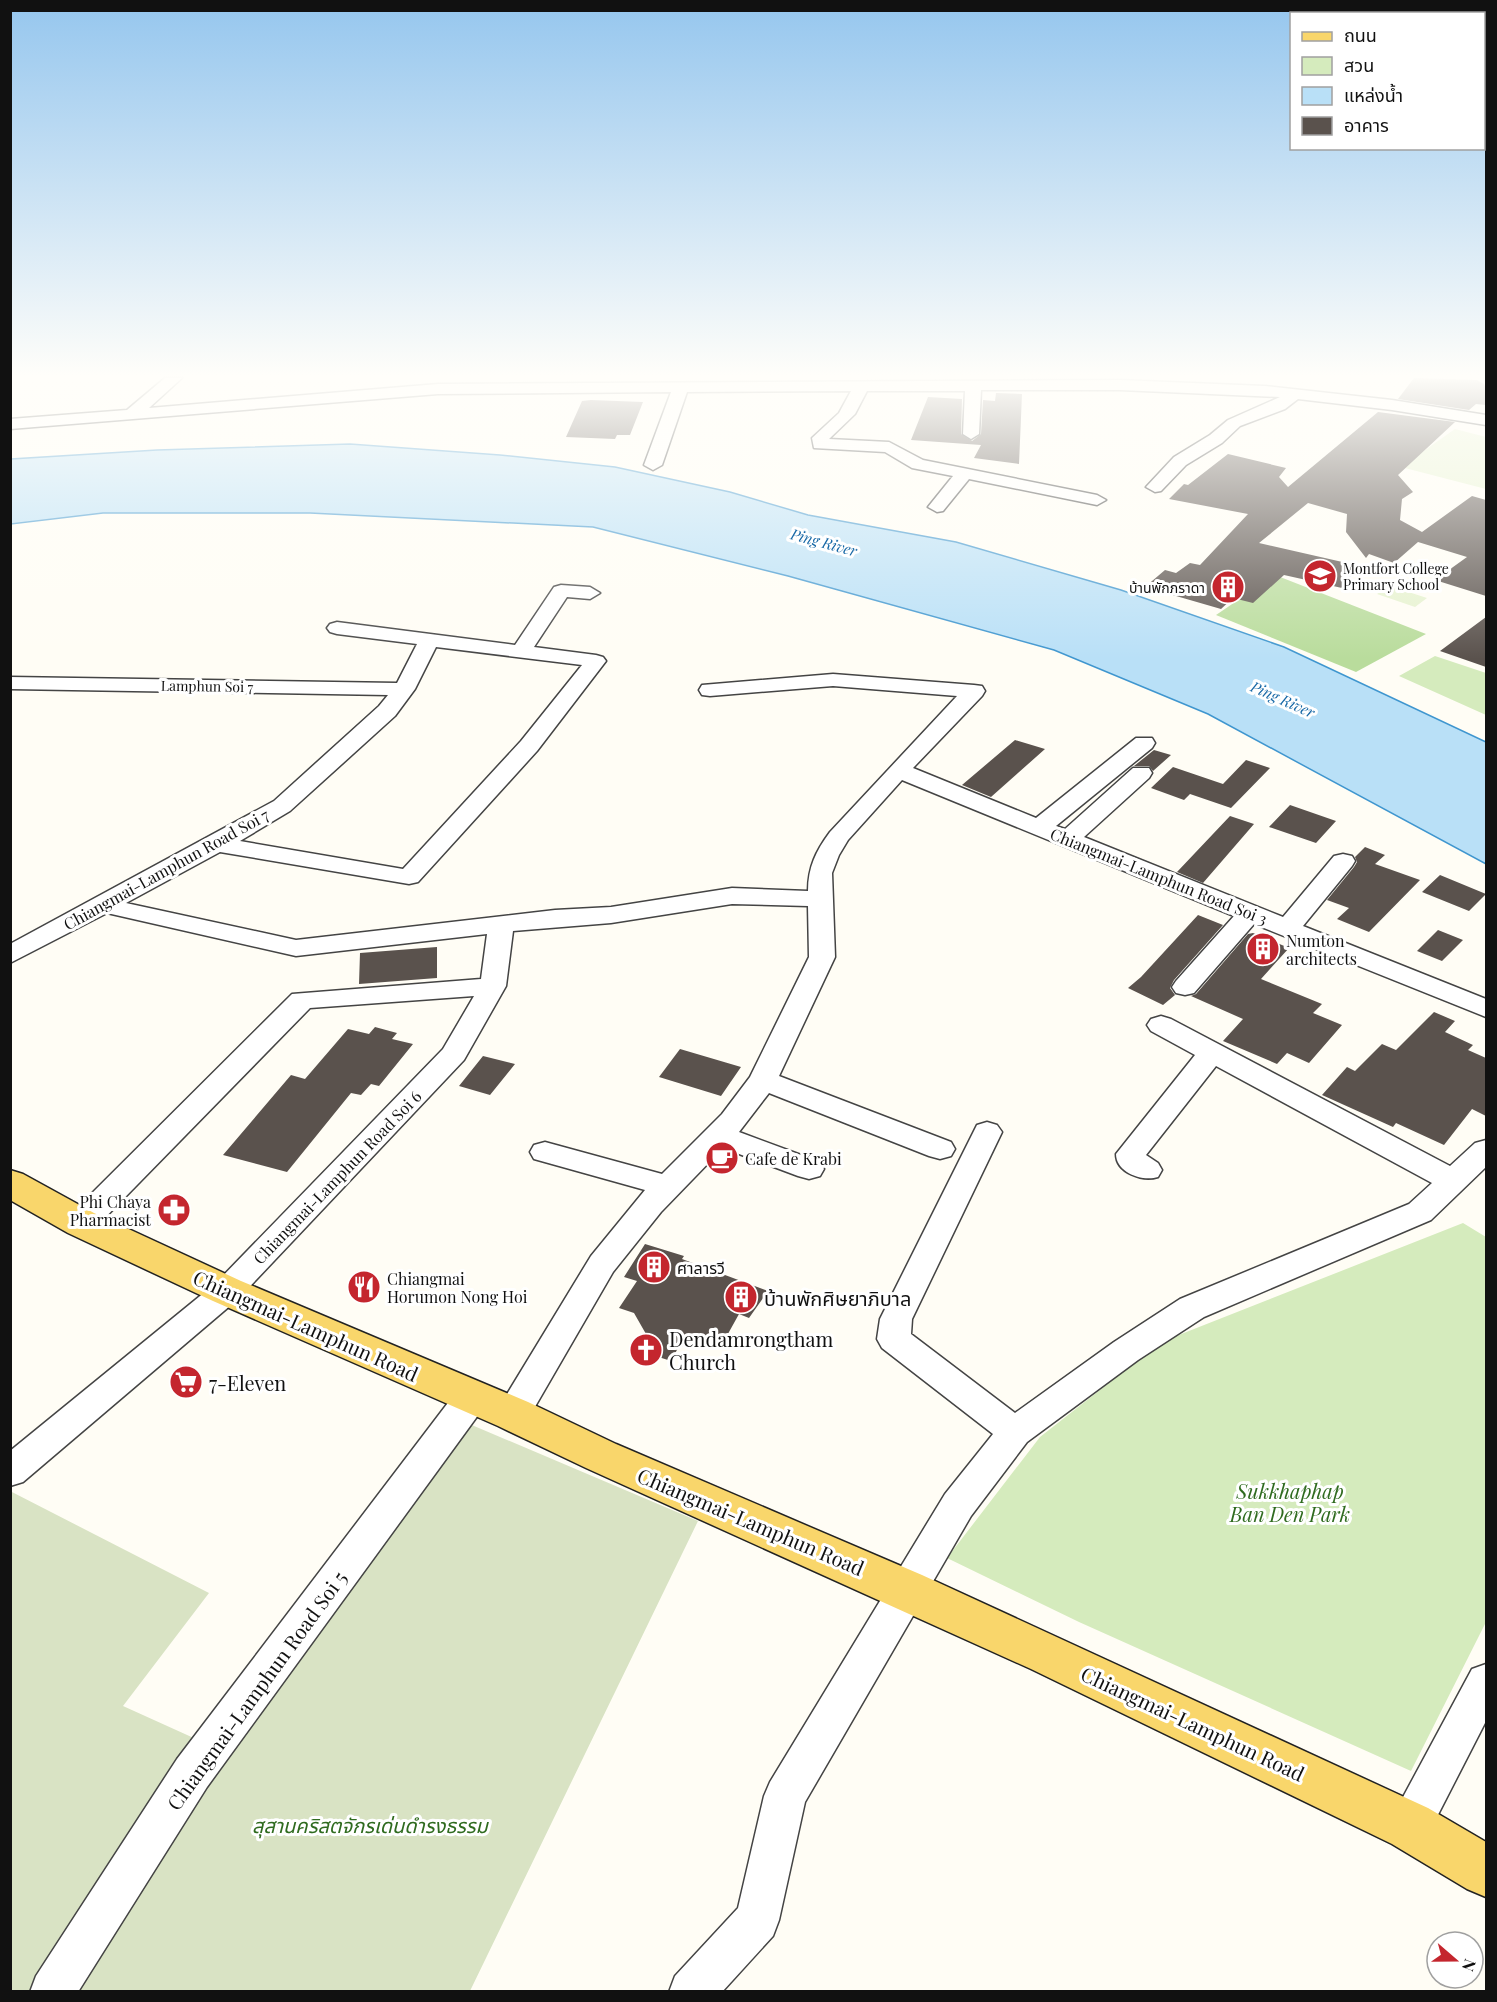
<svg xmlns="http://www.w3.org/2000/svg" width="1497" height="2002" viewBox="0 0 1497 2002" font-family="'Playfair Display','Noto Sans Thai',serif">
  <rect width="100%" height="100%" fill="#fffdf5"/>
  <path fill="#d5ebbd" d="M1435,656L1486,673V715L1399,676Z
    M1463,1223L1486,1237V1622L1411,1771L1079,1622L947,1558L1040,1437L1161,1342Z"/>
  <path fill="#b9dc9c" d="M1275,575L1426,634L1356,672L1216,615Z"/>
  <path fill="#d9e3c4" d="M460,1420L698,1521L470,1991L68,1992L210,1768Z
    M10,1491L209,1593L123,1706L207,1744L52,1991H11Z"/>
  <path fill="#e6f2cf" d="M1455,429L1486,437V489L1401,467Z
    M1390,586L1427,598L1415,607L1377,594Z"/>
  <path fill="#b9e0f7" stroke="#3f96cf" stroke-width="1.5" d="M350,444L500,455L615,467L730,492L808,515L956,542L1121,590L1284,647L1486,742V864L1208,714L1054,650L788,576L593,527L310,513H103L11,524V459L157,450Z"/>
  <path fill="#5a524d" d="M1414,378L1477,380L1484,384L1486,389V405L1476,404L1469,410L1398,399Z
    M996,393L1022,394L1019,464L974,458L981,445L911,440L928,397L962,399L961,434L972,441L981,434L983,400L995,401Z
    M591,400L643,402L630,435H617L615,439L566,437L582,401Z
    M1378,412L1455,422L1398,475L1413,492L1402,499L1400,520L1422,532L1472,496L1486,500V596L1435,580L1467,557L1418,542L1394,563L1369,554L1366,558L1346,532L1347,514L1308,503L1259,543L1360,566L1342,588L1284,575L1253,603L1233,598L1221,609L1145,587L1165,570L1176,573L1190,563L1200,565L1248,514L1169,499L1184,484L1188,485L1228,454L1286,468L1279,477L1288,487Z
    M1486,617V667L1440,651Z
    M1015,740L1045,749L991,797L962,785Z
    M1154,750L1171,755L1153,771L1149,766H1134Z
    M1246,760L1270,768L1231,808L1190,794L1184,800L1151,788L1173,767L1223,784Z
    M1290,805L1336,821L1316,843L1269,827Z
    M1230,816L1254,824L1203,883L1177,872Z
    M1365,847L1385,855L1375,864L1420,880L1369,932L1337,919L1349,908L1327,900L1354,867L1357,862L1355,857Z
    M1440,875L1486,894L1469,911L1422,892Z
    M1198,915L1223,925L1174,980L1170,988L1175,995L1163,1005L1128,988L1141,977Z
    M1438,930L1463,940L1442,961L1417,951Z
    M1253,933L1289,948L1261,979L1322,1004L1313,1013L1342,1025L1309,1063L1287,1053L1277,1064L1223,1041L1243,1019L1191,996L1196,994L1248,934Z
    M437,947V978L359,984L360,953Z
    M1434,1012L1455,1021L1445,1032L1473,1045L1468,1050L1486,1058V1116L1472,1109L1444,1145L1396,1123L1393,1127L1322,1095L1347,1067L1355,1071L1382,1044L1396,1050Z
    M375,1027L397,1033L392,1039L413,1044L379,1086L371,1084L361,1095L351,1093L287,1172L223,1155L291,1075L305,1079L348,1029L369,1034Z
    M680,1049L741,1067L721,1096L659,1077Z
    M483,1056L515,1064L490,1095L459,1086Z
    M645,1244L684,1256L682,1259L768,1291L749,1318L739,1314L724,1341L713,1337L678,1348L671,1361L643,1352L650,1341L634,1313L619,1308L637,1281L624,1277Z"/>
  <g fill="none" stroke-linecap="round" stroke-linejoin="round">
    <g stroke="#444" stroke-width="3">
      <path id="minor" d="M165,378H182L149,408L438,384L1120,380L1265,386L1392,400L1486,415V425L1392,410L1298,399L1285,409L1240,426L1222,443L1186,465L1161,491L1155,492L1146,487L1174,457L1210,435L1228,420L1280,397L1120,390H981L979,434L971,439L963,434L965,391H867L855,414L829,439L889,442L923,460L1097,495L1106,500L1097,505L969,479L943,511L937,512L928,507L953,476L912,468L885,452L814,448L812,438L839,413L851,391L687,392L662,465L653,470L644,465L671,392L438,394L10,429V419L127,410Z
        M561,585L590,587L600,593L590,599L567,597L534,647L596,655L603,657L606,661L537,751L418,882L409,884L220,852L126,903L296,940L555,910L611,907L732,888L808,891C808,867 816,851 830,832L957,696L833,686L710,696L702,695L699,690L702,685L833,674L974,685L982,686L985,691L982,696L913,768L1036,818L1136,738H1152L1155,743L1152,748L1056,826L1065,829L1133,768H1149L1152,773L1149,778L1084,837L1283,917L1334,856L1343,854L1352,856L1355,861L1352,866L1303,926L1486,999V1017L1254,924L1194,993L1185,995L1176,993L1172,987L1176,981L1234,916L902,780L848,840L839,855L832,873L835,957L779,1076L951,1142L955,1149L951,1156L940,1159L929,1156L769,1093L739,1132L820,1162L824,1169L820,1176L809,1179L798,1176L723,1148L661,1212L613,1272L525,1424L513,1428L501,1424L496,1414L501,1404L591,1256L645,1190L534,1159L530,1152L534,1145L545,1142L662,1174L722,1114L750,1077L809,957L808,906L732,904L611,923L513,931L506,986L464,1060L238,1299L23,1482L10,1486V1451L216,1283L443,1049L474,996L310,1008L92,1231L81,1234L70,1231L65,1223L70,1215L292,994L481,979L487,934L296,956L107,913L10,963V944L274,801L379,706L388,695L10,689V677L397,683L417,644L337,634L330,632L327,628L330,624L337,622L515,645L554,587ZM436,647L582,665L521,741L403,869L240,841L290,811L395,716L415,689Z
        M1161,1016L1171,1019L1450,1166L1475,1143L1486,1140V1167L1431,1220L1204,1317L1138,1360L1027,1442L971,1516L805,1802L779,1920L773,1936L722,1992H669L675,1976L738,1908L764,1796L770,1782L945,1494L993,1434L882,1348L877,1339L880,1319L977,1125L987,1122L997,1125L1002,1132L912,1319L911,1334L1015,1413L1114,1342L1180,1299L1409,1204L1432,1183L1216,1066L1146,1155L1158,1163L1162,1170L1158,1177C1143,1182 1116,1173 1116,1154L1195,1055L1151,1031L1147,1025L1151,1019Z
        M472,1384L484,1387L489,1397L484,1407L207,1787L78,1992H30L36,1976L177,1759L460,1387Z
        M1486,1664V1721L1425,1840L1410,1846L1395,1840L1389,1826L1395,1812L1472,1669Z"/>
    </g>
    <g stroke="#222" stroke-width="3">
      <path id="major" d="M10,1170L23,1174L94,1213L241,1281L528,1402L616,1444L922,1575L1428,1808L1486,1842V1897L1467,1889L1392,1844L1031,1669L586,1468L498,1426L213,1301L68,1233L10,1200Z"/>
    </g>
    <use href="#minor" fill="#fff" fill-rule="evenodd"/>
    <use href="#major" fill="#f9d66b" fill-rule="evenodd"/>
  </g>
  <linearGradient id="sky" x2="0" y2="1"><stop stop-color="#95c6ee"/><stop offset="0.57" stop-color="#fffefa"/><stop offset="1" stop-color="#fffefa" stop-opacity="0"/></linearGradient>
  <rect width="1497" height="659" fill="url(#sky)"/>
  <defs>
    <g id="school-disc" transform="scale(1.725)"><circle r="9.5" fill="#c4262e" stroke="#fff"/><path d="M0-5L7-2L0 1L-7-2ZM-4 1L0 2.5L4 1V4Q0 6-4 4Z" fill="#fff"/></g>
    <g id="building-disc" transform="scale(1.725)"><circle r="9.5" fill="#c4262e" stroke="#fff"/><path d="M-4-6H4V6H1V3H-1V6H-4ZM-2.5-4.3h1.7v1.8h-1.7ZM.8-4.3h1.7v1.8H.8ZM-2.5-1h1.7V.8h-1.7ZM.8-1h1.7V.8H.8Z" fill="#fff"/></g>
    <g id="cafe-disc" transform="scale(1.725)"><circle r="9.5" fill="#c4262e" stroke="#fff"/><path d="M-5.5-4.5H6V0H3Q3 3.5 0 3.5H-2.5Q-5.5 3.5-5.5 0ZM3-3.2v2h1.7v-2ZM-6 4.5H4V6H-6Z" fill="#fff"/></g>
    <g id="pharmacy-disc" transform="scale(1.725)"><circle r="9.5" fill="#c4262e" stroke="#fff"/><path d="M-2-6h4v4h4v4h-4v4h-4v-4h-4v-4h4Z" fill="#fff"/></g>
    <g id="restaurant-disc" transform="scale(1.725)"><circle r="9.5" fill="#c4262e" stroke="#fff"/><path d="M-5-6h1v4h1v-4h1v4h1v-4h1v5L-1.5 .5V6h-2V.5L-5-1ZM5-6V6H3V1.5H1.5Q1.5-4 5-6Z" fill="#fff"/></g>
    <g id="church-disc" transform="scale(1.725)"><circle r="9.5" fill="#c4262e" stroke="#fff"/><path d="M-1.2-6h2.4v3.5h3.3v2.4h-3.3V6h-2.4V-.1h-3.3v-2.4h3.3Z" fill="#fff"/></g>
    <g id="supermarket-disc" transform="scale(1.725)"><circle r="9.5" fill="#c4262e" stroke="#fff"/><path d="M-6-5.5h2.5l.6 2H6L4.5 2H-2.5L-4.4-4H-6ZM-1.5 3.2a1.3 1.3 0 1 0 .1 0ZM3 3.2a1.3 1.3 0 1 0 .1 0Z" fill="#fff"/></g>
  </defs>
  <g fill-rule="evenodd">
    <use href="#school-disc" x="1320" y="576"/>
    <use href="#building-disc" x="1228" y="587"/>
    <use href="#building-disc" x="1263" y="949"/>
    <use href="#cafe-disc" x="722" y="1158"/>
    <use href="#pharmacy-disc" x="174" y="1210"/>
    <use href="#building-disc" x="654" y="1267"/>
    <use href="#restaurant-disc" x="364" y="1287"/>
    <use href="#building-disc" x="741" y="1297"/>
    <use href="#church-disc" x="646" y="1350"/>
    <use href="#supermarket-disc" x="186" y="1382"/>
  </g>
  <g text-anchor="middle" dominant-baseline="central" stroke-width="6" stroke-linejoin="round" paint-order="stroke">
    <g font-size="14" fill="#111" stroke="#fff" text-anchor="start">
      <text x="1343" y="568">Montfort College<tspan x="1343" dy="16">Primary School</tspan></text>
      <text x="1205" y="587" text-anchor="end">บ้านพักภราดา</text>
    </g>
    <g font-size="14" fill="#111" stroke="#fff">
      <text transform="translate(207 686) rotate(1)">Lamphun Soi 7</text>
    </g>
    <g font-size="15" font-style="italic" fill="#1768a6" stroke="#fff">
      <text transform="translate(824 542) rotate(15)">Ping River</text>
      <text transform="translate(1283 699) rotate(24)">Ping River</text>
    </g>
    <g font-size="16" fill="#111" stroke="#fff">
      <text transform="translate(166 869) rotate(-29)">Chiangmai-Lamphun Road Soi 7</text>
      <text transform="translate(1159 876) rotate(22)">Chiangmai-Lamphun Road Soi 3</text>
      <text transform="translate(337 1177) rotate(-46)">Chiangmai-Lamphun Road Soi 6</text>
    </g>
    <g font-size="16" fill="#111" stroke="#fff" text-anchor="start">
      <text x="1286" y="940">Numton<tspan x="1286" dy="18">architects</tspan></text>
      <text x="745" y="1158">Cafe de Krabi</text>
      <text x="151" y="1201" text-anchor="end">Phi Chaya<tspan x="151" dy="18">Pharmacist</tspan></text>
      <text x="677" y="1267">ศาลารวี</text>
      <text x="387" y="1278">Chiangmai<tspan x="387" dy="18">Horumon Nong Hoi</tspan></text>
    </g>
    <g font-size="20" fill="#111" stroke="#fff" text-anchor="start">
      <text x="764" y="1297">บ้านพักศิษยาภิบาล</text>
      <text x="669" y="1338">Dendamrongtham<tspan x="669" dy="23">Church</tspan></text>
      <text x="209" y="1382">7-Eleven</text>
    </g>
    <g font-size="20" fill="#111" stroke="#fff">
      <text transform="translate(306 1325) rotate(24)">Chiangmai-Lamphun Road</text>
      <text transform="translate(751 1521) rotate(23)">Chiangmai-Lamphun Road</text>
      <text transform="translate(256 1690) rotate(-54)">Chiangmai-Lamphun Road Soi 5</text>
      <text transform="translate(1193 1723) rotate(25)">Chiangmai-Lamphun Road</text>
    </g>
    <g font-size="20" font-style="italic" fill="#2f6b1f" stroke="#fff">
      <text x="1290" y="1490">Sukkhaphap<tspan x="1290" dy="23">Ban Den Park</tspan></text>
      <text x="370" y="1824">สุสานคริสตจักรเด่นดำรงธรรม</text>
    </g>
  </g>
  <rect width="1497" height="2002" fill="none" stroke="#111111" stroke-width="24"/>
  <rect x="1290" y="12" width="195" height="138" fill="#ffffff" stroke="#a0a0a0" stroke-width="1.5"/>
  <rect x="1302" y="32" width="30" height="9" fill="#f9d66b" stroke="#a0a0a0" stroke-width="1.5"/>
  <text x="1344" y="42" font-size="18" fill="#111111">ถนน</text>
  <rect x="1302" y="57" width="30" height="18" fill="#d5ebbd" stroke="#a0a0a0" stroke-width="1.5"/>
  <text x="1344" y="72" font-size="18" fill="#111111">สวน</text>
  <rect x="1302" y="87" width="30" height="18" fill="#b9e0f7" stroke="#a0a0a0" stroke-width="1.5"/>
  <text x="1344" y="102" font-size="18" fill="#111111">แหล่งน้ำ</text>
  <rect x="1302" y="117" width="30" height="18" fill="#5a524d" stroke="#a0a0a0" stroke-width="1.5"/>
  <text x="1344" y="132" font-size="18" fill="#111111">อาคาร</text>
  <g transform="translate(1455 1960) rotate(110)"><circle r="28" fill="#ffffff" stroke="#a0a0a0" stroke-width="1.5"/>
  <path d="M0-4.5L10 22L0 15L-10 22Z" fill="#c4262e"/>
  <text y="-9" font-size="16" font-weight="bold" text-anchor="middle" fill="#111111">N</text>
  </g>
</svg>
